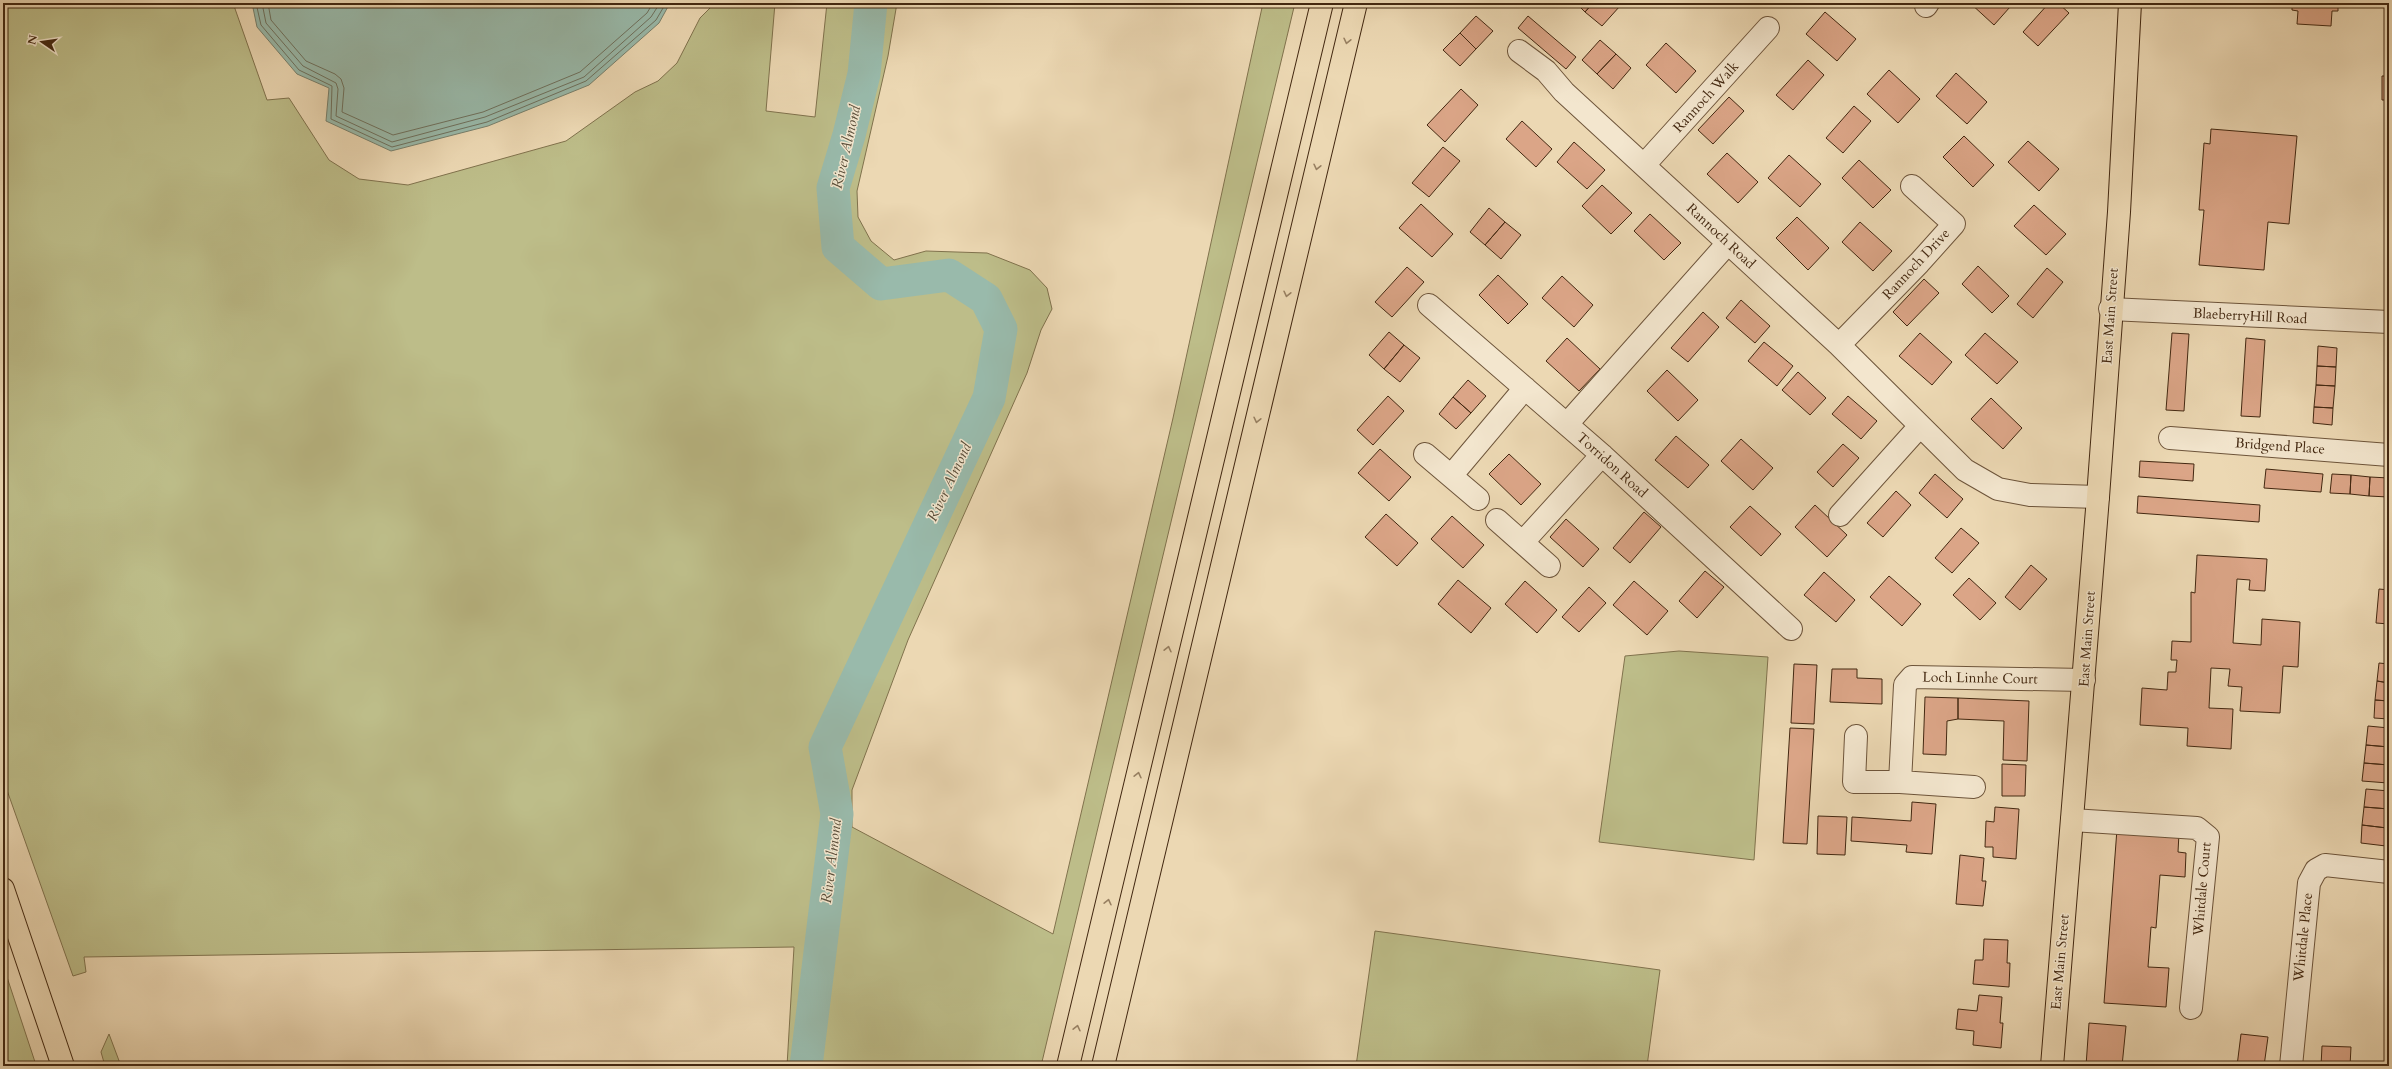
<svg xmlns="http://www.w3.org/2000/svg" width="2392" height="1069" viewBox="0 0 2392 1069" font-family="Cardo,serif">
  <rect width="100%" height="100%" fill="#ecd8b3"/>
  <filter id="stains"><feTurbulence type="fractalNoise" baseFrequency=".005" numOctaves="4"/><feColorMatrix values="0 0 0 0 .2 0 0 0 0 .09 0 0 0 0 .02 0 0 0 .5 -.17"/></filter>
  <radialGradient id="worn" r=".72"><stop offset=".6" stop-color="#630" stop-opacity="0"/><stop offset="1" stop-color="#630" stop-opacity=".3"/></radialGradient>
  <path fill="#bdbd89" stroke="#80724d" d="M3,3H233L267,100L289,98L329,160L359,179L408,185L566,141L635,92L658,81L677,63L700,18L715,3H775L766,111L815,117L827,3H897L888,56L857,191L858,217L871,241L894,260L926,251L987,253L1030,270L1047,288L1052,309L1041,330L1027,373L908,640L852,790V827L1053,934L1173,418L1263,3H1295L1041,1066H787L794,947L84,957L86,972L73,976L3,779Z
    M1679,651L1768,657L1754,860L1599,842L1625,656Z
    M1375,931L1660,970L1647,1066H1356Z
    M3,965L35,1062L33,1066H3Z
    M109,1034L121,1066H105L101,1052Z"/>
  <path fill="#99baab" stroke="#77806d" d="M252,3H670L659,23L589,85L488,126L391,151L326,121L329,88L297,74L257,27Z"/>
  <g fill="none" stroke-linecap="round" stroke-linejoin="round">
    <path stroke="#6e715e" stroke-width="1" d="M256,3L261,25L299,70L332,86L331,119L392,147L487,122L586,81L656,20L666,3
      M262,3L266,23L303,66L336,83L338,89L336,116L392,142L485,117L584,77L651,17L660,3
      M268,3L271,20L306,61L335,74L341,79L344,88L342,112L393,135L483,112L580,72L647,13L653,3"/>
    <path stroke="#99baab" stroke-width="33" d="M806,1066L837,814L825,747L989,398L1001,329L986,299L949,275L881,284L838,247L833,188L849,135L864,74L871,3"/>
  </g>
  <path fill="#dba587" stroke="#432811" d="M1576,3H1593L1585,12Z
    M1593,3H1618L1620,6L1602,26L1585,12Z
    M1970,3H2005L2010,7L1994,25Z
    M2049,3H2058L2069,13L2038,46L2023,32Z
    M2292,3H2338V11H2332L2331,26L2297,24L2298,11L2292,10Z
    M1825,12L1856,39L1837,61L1806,34Z
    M1476,16L1493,31L1476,49L1460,33Z
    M1528,16L1576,57L1566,69L1518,28Z
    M1460,33L1476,49L1460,66L1443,50Z
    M1600,40L1616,54L1597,74L1582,60Z
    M1666,43L1696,71L1676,93L1646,65Z
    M1616,54L1631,68L1613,89L1597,74Z
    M1808,60L1824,75L1793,110L1776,95Z
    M1889,70L1920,99L1898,123L1867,94Z
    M1956,73L1987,102L1967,124L1936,96Z
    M2382,76H2389V100H2382Z
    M1461,89L1478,105L1445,142L1427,125Z
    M1729,97L1744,111L1713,144L1698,130Z
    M1854,106L1871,121L1843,153L1826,138Z
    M1522,121L1552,149L1536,167L1506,139Z
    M2211,129L2297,136L2289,224L2268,222L2264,270L2199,265L2204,210H2199L2204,143L2210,144Z
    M1964,136L1994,165L1973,187L1943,157Z
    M2028,141L2059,169L2039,191L2008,162Z
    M1574,142L1605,170L1587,189L1557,162Z
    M1443,147L1460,161L1429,197L1412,183Z
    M1727,153L1758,182L1738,203L1707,174Z
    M1789,155L1821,184L1800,207L1768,178Z
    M1859,160L1891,190L1873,208L1842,178Z
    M1602,185L1632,213L1611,234L1582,206Z
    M1421,204L1453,234L1432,257L1399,228Z
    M2034,205L2066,234L2046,255L2014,226Z
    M1489,208L1505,222L1485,245L1470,232Z
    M1650,214L1681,243L1664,260L1634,231Z
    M1797,217L1829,248L1808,270L1776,238Z
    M1505,222L1521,235L1501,259L1485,245Z
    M1860,222L1892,251L1873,271L1842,242Z
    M1978,266L2009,296L1992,313L1962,284Z
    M1407,267L1424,282L1392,317L1375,302Z
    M2047,268L2063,282L2033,318L2017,304Z
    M1498,275L1528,304L1508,324L1479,295Z
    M1562,276L1593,305L1574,327L1542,298Z
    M1924,279L1939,293L1907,326L1893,312Z
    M1741,300L1770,326L1755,343L1726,318Z
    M1703,312L1719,327L1688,362L1671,348Z
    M1389,332L1404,345L1384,369L1369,355Z
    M1920,333L1952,362L1932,385L1899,356Z
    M1985,333L2018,362L1997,384L1965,355Z
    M2172,333L2189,334L2184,411L2166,410Z
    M1567,338L1600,369L1579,391L1546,361Z
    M2246,338L2265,340L2260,417L2241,416Z
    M1764,342L1793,366L1777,386L1748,361Z
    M1404,345L1420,358L1400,382L1384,369Z
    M2318,346L2337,348L2336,367L2317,366Z
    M2317,366L2336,367L2335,386L2316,385Z
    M1667,370L1698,400L1678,421L1647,391Z
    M1798,372L1826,398L1810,415L1782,390Z
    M1468,380L1486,396L1471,413L1453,397Z
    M2316,385L2335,386L2333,408L2314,407Z
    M1388,396L1404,411L1373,445L1357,430Z
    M1848,396L1877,421L1861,439L1832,414Z
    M1453,397L1471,413L1456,429L1439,414Z
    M1991,398L2022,428L2003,449L1971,419Z
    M2314,407L2333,408L2332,425L2313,423Z
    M1676,436L1709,465L1688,488L1655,460Z
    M1741,439L1773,468L1753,490L1721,461Z
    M1843,444L1859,458L1833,487L1817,472Z
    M1380,449L1411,477L1389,501L1358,473Z
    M1509,454L1541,484L1521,505L1489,474Z
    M2140,461L2194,464L2193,481L2139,477Z
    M2266,469L2323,474L2321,492L2264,488Z
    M1935,474L1963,499L1947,518L1919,493Z
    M2332,474L2351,475L2350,494L2330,493Z
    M2351,475L2370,477L2369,496L2350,494Z
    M2370,477L2389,478L2388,497L2369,496Z
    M1896,491L1911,505L1883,537L1867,523Z
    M2138,496L2260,505L2259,522L2137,513Z
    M1815,505L1847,535L1827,557L1795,527Z
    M1750,506L1781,534L1761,556L1730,527Z
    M1644,512L1661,527L1630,563L1613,548Z
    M1386,514L1418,543L1397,566L1365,537Z
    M1452,516L1484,545L1463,568L1431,539Z
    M1566,519L1599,549L1583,567L1550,537Z
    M1961,528L1979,543L1952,573L1935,558Z
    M2197,555L2267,559L2265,591L2249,590L2250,580L2237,579L2233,643L2261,645L2262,619L2300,622L2298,667L2283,666L2280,713L2240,711L2242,687L2228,686L2230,669L2211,668L2209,708L2233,709L2231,749L2187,746L2188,728L2140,725L2142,688L2167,690L2168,672H2176V670L2177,660H2171L2172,641L2191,642V592L2195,593Z
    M2031,565L2047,579L2020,610L2005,597Z
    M1705,571L1724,587L1697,618L1679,601Z
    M1824,572L1855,600L1836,622L1804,595Z
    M1889,576L1921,604L1902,626L1870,597Z
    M1969,578L1996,603L1980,620L1953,595Z
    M1458,580L1491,608L1471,633L1438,604Z
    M1525,581L1557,610L1537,633L1505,604Z
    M1634,581L1668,611L1647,635L1613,605Z
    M1589,587L1606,603L1579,632L1562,617Z
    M2379,589L2389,590V624L2376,623Z
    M2379,663L2389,664V683L2377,681Z
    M1794,664L1817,665L1814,724L1791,723Z
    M1832,669H1857V678L1882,679V704L1830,702Z
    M2377,681L2389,683V701L2375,700Z
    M1925,697L1958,698V719L1947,721L1946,755L1923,754Z
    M1958,698L2029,701L2027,761L2003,760L2004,721L1958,719Z
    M2375,700L2389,701V719L2374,718Z
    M2368,726L2389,728V747L2366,745Z
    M1790,728L1814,729L1807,844L1783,843Z
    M2366,745L2389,747V765L2364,763Z
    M2364,763L2389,765L2388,783L2362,781Z
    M2002,764L2026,765L2025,796H2002Z
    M2366,789L2389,791V809L2364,807Z
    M1912,802L1936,804L1932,854L1906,852L1907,845L1851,841L1852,817L1911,821Z
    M1995,807L2019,809L2016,859L1993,857V847H1985L1986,821L1994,822Z
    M2364,807L2389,809L2387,828L2362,825Z
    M1818,816L1847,817L1845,855L1817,854Z
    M2362,825L2387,828L2386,846L2361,843Z
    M2117,829L2179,833L2178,852L2186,853L2185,877L2160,875L2156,928L2151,927L2148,967L2169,968L2166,1007L2104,1003Z
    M1960,855L1984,858L1982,881H1986L1983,906L1956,904Z
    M1984,939L2008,940L2007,963H2010L2009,987L1973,984L1975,960H1983Z
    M1979,995L2002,997L2000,1023H2003L2001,1048L1973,1045L1974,1031L1956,1029L1958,1009L1977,1011Z
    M2089,1023L2126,1026L2122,1066H2086Z
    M2241,1034L2268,1037L2264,1066H2237Z
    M2322,1046L2351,1047L2350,1066H2321Z"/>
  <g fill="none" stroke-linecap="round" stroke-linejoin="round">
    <g stroke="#6d543a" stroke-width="24">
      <path id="minor" d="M1926,6L1928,3
        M1519,51L1546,71L1564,92L1839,345L1965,470L1998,489L2030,495L2098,497
        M1644,165L1768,28
        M1429,305L1602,455L1791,629
        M2110,309L2389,322
        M1839,345L1919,263L1954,224L1912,186
        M1567,424L1728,243
        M2170,438L2389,455
        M1425,454L1478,499
        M1451,476L1525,388
        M1840,515L1920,426
        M1497,520L1549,566
        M1523,542L1602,455
        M1856,736L1854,782H1900L1974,787
        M1900,782L1905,685L1912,677L2084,680
        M2072,820L2197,828L2208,837L2191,1008
        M2291,1066L2309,883L2316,870L2325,865L2389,872"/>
    </g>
    <g stroke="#432811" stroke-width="24">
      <path id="major" d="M3,889L63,1066
        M2052,1066L2098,497L2119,212L2130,3"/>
    </g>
    <g stroke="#432811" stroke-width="24">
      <path id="highway" d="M1068,1066L1322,3
        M1103,1066L1356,3"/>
    </g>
    <use href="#minor" stroke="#f3e6ce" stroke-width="22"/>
    <use href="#major" stroke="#ecd8b3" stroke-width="22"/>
    <use href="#highway" stroke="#ecd8b3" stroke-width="22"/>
  </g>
  <defs><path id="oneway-chevron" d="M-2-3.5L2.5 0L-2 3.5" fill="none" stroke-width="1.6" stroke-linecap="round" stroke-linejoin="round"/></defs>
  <g stroke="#988062">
    <use href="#oneway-chevron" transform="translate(1347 41) rotate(103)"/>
    <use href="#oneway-chevron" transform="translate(1317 167) rotate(103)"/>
    <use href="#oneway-chevron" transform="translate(1287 294) rotate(103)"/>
    <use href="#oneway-chevron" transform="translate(1257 420) rotate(103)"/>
    <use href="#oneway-chevron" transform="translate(1168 649) rotate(-77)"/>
    <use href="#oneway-chevron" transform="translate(1138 775) rotate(-77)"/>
    <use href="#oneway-chevron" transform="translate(1108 902) rotate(-77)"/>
    <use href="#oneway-chevron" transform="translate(1077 1028) rotate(-77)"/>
  </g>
  <g text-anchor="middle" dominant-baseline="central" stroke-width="3" stroke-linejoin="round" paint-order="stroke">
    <g font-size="14" fill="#432811" stroke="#f3e6ce">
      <text transform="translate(1706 97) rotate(-48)">Rannoch Walk</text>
      <text transform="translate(1721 236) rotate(43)">Rannoch Road</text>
      <text transform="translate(1916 264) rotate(-47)">Rannoch Drive</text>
      <text transform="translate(2110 316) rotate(-86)">East Main Street</text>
      <text transform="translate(2250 316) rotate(3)">BlaeberryHill Road</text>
      <text transform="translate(2280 446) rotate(4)">Bridgend Place</text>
      <text transform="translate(1612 465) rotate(42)">Torridon Road</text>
      <text transform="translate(2087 639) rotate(-86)">East Main Street</text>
      <text transform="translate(1980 678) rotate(1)">Loch Linnhe Court</text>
      <text transform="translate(2202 889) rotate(-85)">Whitdale Court</text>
      <text transform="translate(2303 937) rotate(-84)">Whitdale Place</text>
      <text transform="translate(2060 962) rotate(-85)">East Main Street</text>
    </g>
    <g font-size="15" font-style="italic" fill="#584c38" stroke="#f3e6ce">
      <text transform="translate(846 147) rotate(-77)">River Almond</text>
      <text transform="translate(949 482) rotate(-65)">River Almond</text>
      <text transform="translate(831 861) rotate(-83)">River Almond</text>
    </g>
  </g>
  <rect width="2392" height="1069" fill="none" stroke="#ecd8b3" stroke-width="16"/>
  <rect x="4" y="4" width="2384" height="1061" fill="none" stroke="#432811" stroke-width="2"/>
  <rect x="8" y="8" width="2376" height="1053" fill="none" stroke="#432811"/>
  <g transform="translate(42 42) rotate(283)" stroke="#f3e6ce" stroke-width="3" paint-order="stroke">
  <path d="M0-3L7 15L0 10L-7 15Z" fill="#432811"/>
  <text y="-6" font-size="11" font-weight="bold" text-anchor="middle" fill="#432811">N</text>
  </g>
  <rect width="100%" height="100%" filter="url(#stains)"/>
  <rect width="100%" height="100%" fill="url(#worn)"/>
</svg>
